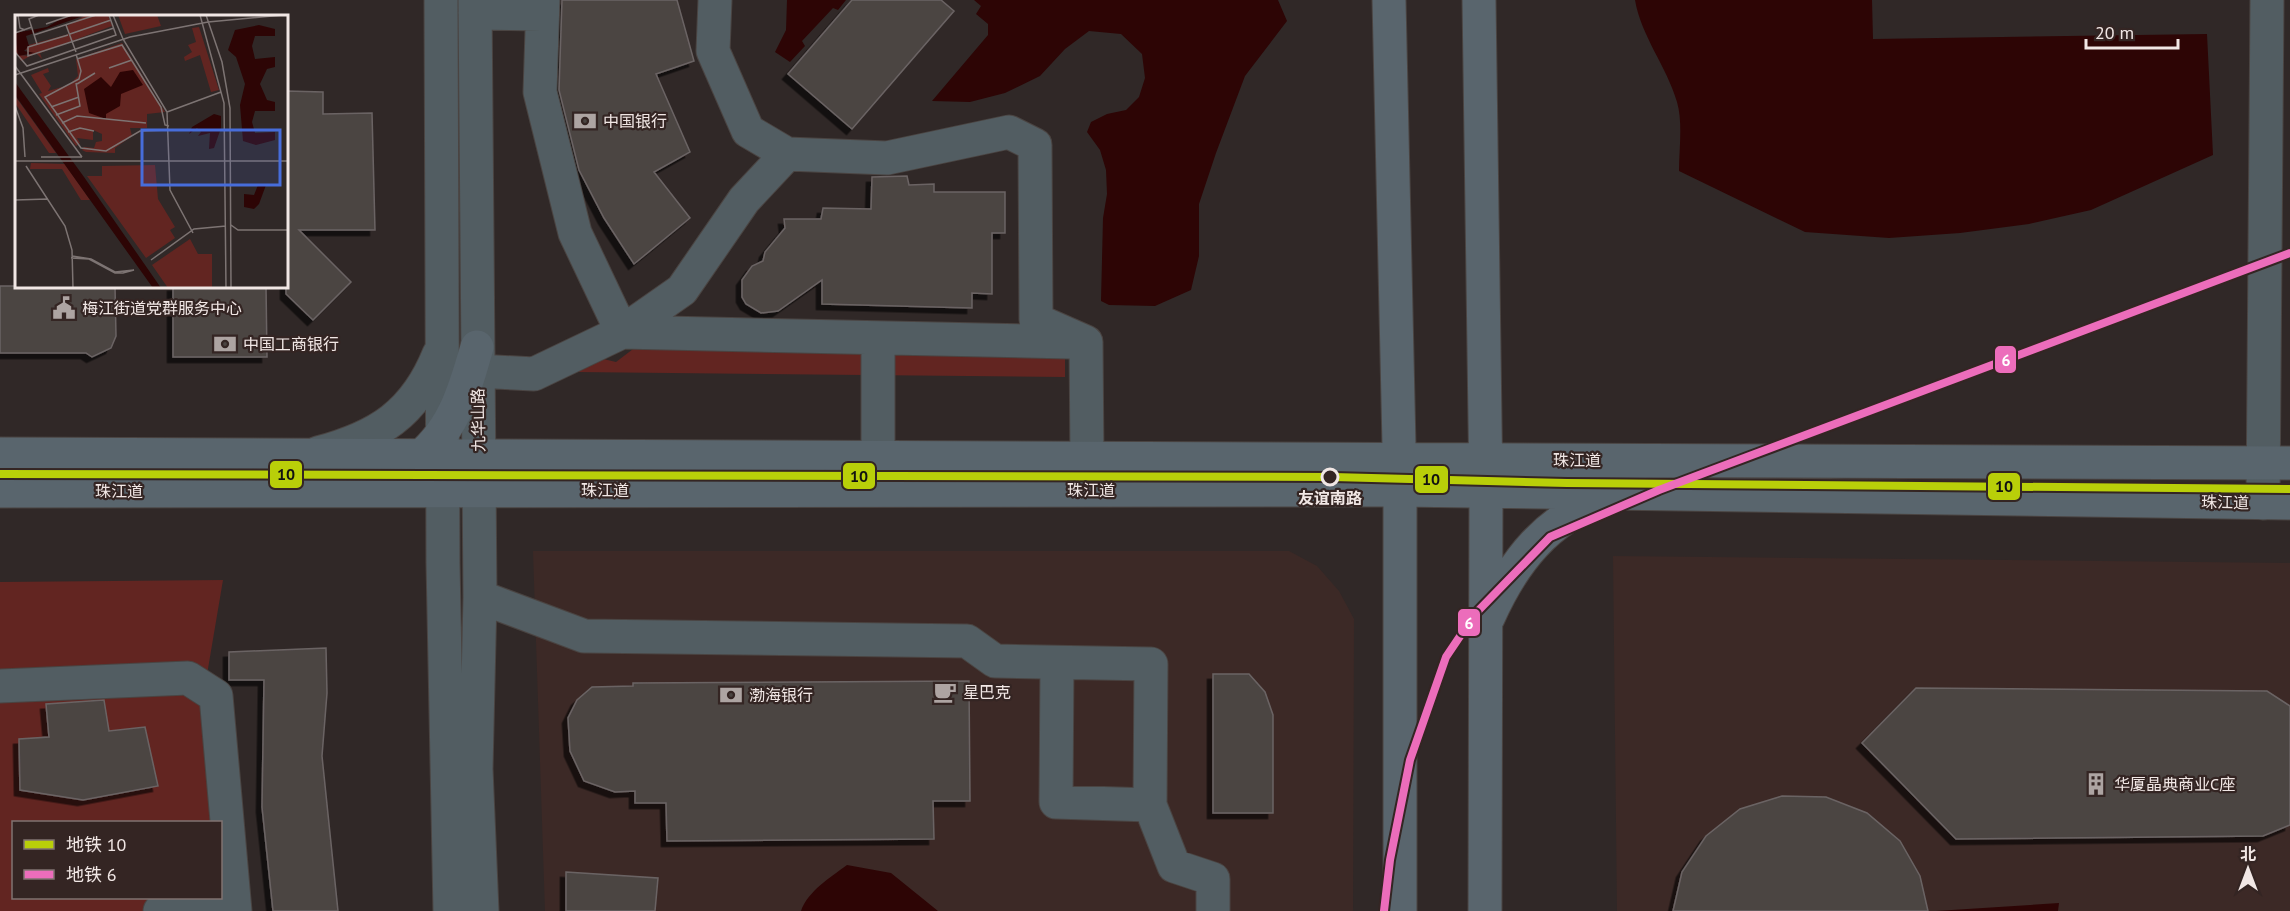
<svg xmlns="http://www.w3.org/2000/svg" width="2290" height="911" viewBox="0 0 2290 911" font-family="'PT Sans','Noto Sans SC',sans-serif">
  <defs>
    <filter id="shadow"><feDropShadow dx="-5.5" dy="5.5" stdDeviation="0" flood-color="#0009"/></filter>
  </defs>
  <rect width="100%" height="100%" fill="#302827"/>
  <path fill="#3c2926" d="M533,551H1289L1317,566L1339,591L1354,619L1353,911H545Z
    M1613,556L2290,563V911H1617Z"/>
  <path fill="#622521" d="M641,343L1065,354V377L576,372L595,357L616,362Z
    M223,580L201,710L211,822H14V898H218L219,911H0V582Z"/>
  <path fill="#2d0505" d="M787,0H846L838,10L833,8L802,41L805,46L790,62L775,52L786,30Z
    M974,0H1278L1287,21L1245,76L1216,153L1199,204V256L1191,290L1155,306L1109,305L1101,301L1103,218L1107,194L1106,170L1100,150L1087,132L1091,122L1107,114L1126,110L1139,97L1145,78L1142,54L1121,34L1089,31L1065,49L1040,76L1005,93L970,102L932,101L988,35V24L976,14L981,6Z
    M1635,0H1872L1873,39L2207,34L2213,155L2091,210L2029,224L1960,233L1889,238L1805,232L1679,171C1679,150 1683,122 1677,102C1667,67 1641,36 1635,0Z
    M847,865L891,873L938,911H801C808,891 831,877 847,865Z
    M2059,903L2058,911H1936Z"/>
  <path fill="#4b4443" stroke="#6b6464" stroke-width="1.5" filter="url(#shadow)" d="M562,0H677L694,61L656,74L690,152L654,172L690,218L634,264L604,218L579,170L559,90Z
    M852,0H941L954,11L852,129L788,74Z
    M286,91L323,92V114L372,113L375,230H299L351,282L313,320L286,294Z
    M907,176L909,185L934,184V192H1005V233H992V294L972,293V308L822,304V280L778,311L761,313L746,304L742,297V280L752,266L763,261L765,252L785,228L784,219H821L823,208L871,209L872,177Z
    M0,286H115L116,336L111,348L92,357L86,353H0Z
    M173,286H266L267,357H173Z
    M326,648L327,693L322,756L338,911H273L262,807L264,680H229V652Z
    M1213,674H1249L1265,692L1273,715V813H1213Z
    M969,681L970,801H933L934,839L667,841L666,803H635V791L615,792L584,781L570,751L568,718L577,700L592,687L633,686V683Z
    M1916,688L2267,691L2290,706V825L2263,836L1956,839L1862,743Z
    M104,700L109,731L145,727L158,786L83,800L20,790L19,739L49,737L46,704Z
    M1782,796L1826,797L1867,813L1900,841L1920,876L1928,911H1673L1682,872L1706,836L1740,809Z
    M566,872L658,878L655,911H566Z"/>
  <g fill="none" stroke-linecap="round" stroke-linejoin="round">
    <g stroke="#4a4442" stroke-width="35">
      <path id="minor" d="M441,0L443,563L450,911
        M475,0L480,597L476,769L482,911
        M543,0L540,92L575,233L622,332L1069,342
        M715,0L713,51L748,131L787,154
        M475,13L542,14
        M878,338V457
        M477,371L534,374L622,332L682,290L744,200L787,154L887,158L1009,132L1035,145L1036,320L1086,342L1087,458
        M318,453C378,437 415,414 439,354
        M2263,503L2267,0
        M480,597L584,636L967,641L995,661L1151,664L1150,805L1174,866L1213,879V911
        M1057,663L1056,802L1150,805
        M0,686L188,678L216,696L235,911
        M160,911L234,904"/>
    </g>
    <g stroke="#4a4442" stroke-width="35">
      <path id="major" d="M1389,0L1400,490V911
        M1479,0L1486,491L1485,911
        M0,454L2290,463
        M411,464C452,435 464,393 477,347
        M0,491L1400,490L2290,503
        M1488,618C1514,560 1546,520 1607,496"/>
    </g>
    <use href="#minor" stroke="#525d62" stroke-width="33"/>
    <use href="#major" stroke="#59656d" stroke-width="33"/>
    <g stroke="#342523" stroke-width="12">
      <path id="metro-1" d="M0,474L1333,477L1567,483L2290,489"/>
    </g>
    <g stroke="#342523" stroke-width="12">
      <path id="metro-2" d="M1384,911L1390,860L1410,760L1446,657L1475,614L1550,537L1659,490L2290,253"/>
    </g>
    <use href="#metro-1" stroke="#b9cf09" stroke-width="8"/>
    <use href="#metro-2" stroke="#ec6dbb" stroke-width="8"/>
  </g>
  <defs>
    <g id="bank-bare" transform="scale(1.8)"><path d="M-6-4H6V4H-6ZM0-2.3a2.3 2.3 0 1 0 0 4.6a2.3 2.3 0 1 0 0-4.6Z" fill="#ada4a2" stroke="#342523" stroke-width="2.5" paint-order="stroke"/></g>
    <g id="civic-bare" transform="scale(1.8)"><path d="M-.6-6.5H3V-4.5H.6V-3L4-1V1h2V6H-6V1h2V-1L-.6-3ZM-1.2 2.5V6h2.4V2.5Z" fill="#ada4a2" stroke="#342523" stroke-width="2.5" paint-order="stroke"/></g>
    <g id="cafe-bare" transform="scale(1.8)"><path d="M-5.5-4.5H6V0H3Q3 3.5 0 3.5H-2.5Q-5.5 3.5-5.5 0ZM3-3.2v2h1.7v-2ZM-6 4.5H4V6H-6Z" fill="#ada4a2" stroke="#342523" stroke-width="2.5" paint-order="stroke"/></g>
    <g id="building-bare" transform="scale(1.8)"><path d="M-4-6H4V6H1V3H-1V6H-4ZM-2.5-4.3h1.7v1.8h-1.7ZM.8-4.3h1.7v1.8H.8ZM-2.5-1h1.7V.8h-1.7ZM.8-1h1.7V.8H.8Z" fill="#ada4a2" stroke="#342523" stroke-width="2.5" paint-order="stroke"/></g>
  </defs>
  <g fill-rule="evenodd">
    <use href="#bank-bare" x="585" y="121"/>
    <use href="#civic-bare" x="64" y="308"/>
    <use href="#bank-bare" x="225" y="344"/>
    <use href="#cafe-bare" x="945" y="692"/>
    <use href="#bank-bare" x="731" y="695"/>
    <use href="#building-bare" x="2096" y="784"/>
  </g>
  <circle fill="#342523" stroke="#f1e7e5" stroke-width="3" cx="1330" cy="477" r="8"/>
  <g text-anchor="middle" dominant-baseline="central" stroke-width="4.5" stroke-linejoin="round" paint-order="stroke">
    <g font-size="16" fill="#f1e7e5" stroke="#342523" text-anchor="start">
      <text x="603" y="121">中国银行</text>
      <text x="82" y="308">梅江街道党群服务中心</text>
      <text x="243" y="344">中国工商银行</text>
      <text x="963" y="692">星巴克</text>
      <text x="749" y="695">渤海银行</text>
      <text x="2114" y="784">华厦晶典商业C座</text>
    </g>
    <g font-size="16" fill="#f1e7e5" stroke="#342523">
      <text transform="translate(478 420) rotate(-91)">九华山路</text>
      <text x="1577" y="460">珠江道</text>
      <text x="605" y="490">珠江道</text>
      <text x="1091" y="490">珠江道</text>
      <text x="119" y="491">珠江道</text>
      <text transform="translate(2225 502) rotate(1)">珠江道</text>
    </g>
    <g font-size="16" font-weight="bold" fill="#f1e7e5" stroke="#342523">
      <text x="1330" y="498">友谊南路</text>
    </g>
  </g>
  <g transform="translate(15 15)">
    <rect width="273" height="273" fill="#302827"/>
    <path d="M71,0H93L97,11L25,38L27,44L21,38L6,46L0,35V24L4,40L14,41L10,31L54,19L52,11ZM103,0H142L146,11L110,19ZM184,12L204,75L196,77L185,40L170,46L169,42L177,37L173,30L181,27L177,13ZM107,28L150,97L132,99V113H115L117,121L100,133V138L71,137L67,135L69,132L79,133L81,127L87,126V119L78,115V125L62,123L65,128L61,131L24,79L27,78L16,60L33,53L34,57L28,59L36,71L33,76L54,70L63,61L61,44ZM0,81L41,138H34L0,88ZM16,148L50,149L75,185H66L47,154H15ZM140,150L143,184L160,212L155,215L160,223L131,243L72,161H87V151ZM175,224L183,239H197V273H153L137,250Z" fill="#622521"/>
    <path d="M71,0L11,21L14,31L9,36L20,38L3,41L0,18L32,12L49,2ZM244,10L260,14V21H240L237,31L240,44L260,42V52L252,54L245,69L252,85L260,87V96H240L237,107L240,118L260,117V125L241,130L228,126L225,90L230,69L221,42L213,35L220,15ZM118,55L128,70L106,79L105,91L91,99V104L74,98L69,74L86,62L96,72L105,57ZM0,67L69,162L146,273H138L0,80ZM199,99L206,101V113L199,133L194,134L195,118L183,121L186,117L182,113L174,119L177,112ZM243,170H251L244,189L239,194L229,192V179L239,180Z" fill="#2d0505"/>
    <path fill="none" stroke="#7d7473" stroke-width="1.5" d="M3,0L5,13L10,15M98,0L108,24L152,97L155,175L178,218M185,0L209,88L211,273M191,0L207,47L215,93L216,273M31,9L57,0M51,10L61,37M0,18L17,12M55,19L96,5M19,20L81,0M53,20L13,32V41L99,13M22,29L14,4L24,0M0,37L12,51L101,20L94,0M61,39L66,56L64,64L30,82L66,133L91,136L125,116L154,115M62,44L107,30L146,92L150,110L154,111M0,51L67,142M94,53L117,45M0,60L115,22L193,7L268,0M62,69L80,58M0,91L8,113L10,142M36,92L64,82M152,97L206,77M41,100L65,91L61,68M47,108L62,101L131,108M53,117L65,113L79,116M26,142H67M0,146H273M11,151L50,211L57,235L58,273M0,185L33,184M216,210L223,215H273M56,243L74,244L100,258H108L119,255L100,257L76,244L57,241M136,245L179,214L211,211"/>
    <path fill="#476ddb" fill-opacity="0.15" stroke="#476ddb" stroke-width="3" d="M127,115H265V170H127Z"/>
    <rect width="273" height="273" fill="none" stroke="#f1e7e5" stroke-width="3"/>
  </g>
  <g stroke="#342523" stroke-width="2">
    <rect x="1994" y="345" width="23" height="29" rx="6" fill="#ec6dbb"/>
    <rect x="269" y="460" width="34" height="29" rx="6" fill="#b9cf09"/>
    <rect x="842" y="462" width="34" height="28" rx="6" fill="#b9cf09"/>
    <rect x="1414" y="465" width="35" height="29" rx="6" fill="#b9cf09"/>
    <rect x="1987" y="472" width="34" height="29" rx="6" fill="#b9cf09"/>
    <rect x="1457" y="608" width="24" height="29" rx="6" fill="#ec6dbb"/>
  </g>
  <g font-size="16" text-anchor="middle" font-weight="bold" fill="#fff">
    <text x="2006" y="366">6</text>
    <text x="1469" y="629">6</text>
  </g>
  <g font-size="16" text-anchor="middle" font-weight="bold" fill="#111">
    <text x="286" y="480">10</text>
    <text x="859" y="482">10</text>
    <text x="1431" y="485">10</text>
    <text x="2004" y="492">10</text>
  </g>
  <rect x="12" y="821" width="210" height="78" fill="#342523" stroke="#807371" stroke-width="1.5"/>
  <rect x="24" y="840" width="30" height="9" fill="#b9cf09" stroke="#807371" stroke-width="1.5"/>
  <text x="66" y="851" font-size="18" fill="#f1e7e5">地铁 10</text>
  <rect x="24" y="870" width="30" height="9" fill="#ec6dbb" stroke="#807371" stroke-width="1.5"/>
  <text x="66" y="881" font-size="18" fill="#f1e7e5">地铁 6</text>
  <g transform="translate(2248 869)" stroke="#342523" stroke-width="4.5" paint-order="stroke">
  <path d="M0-4.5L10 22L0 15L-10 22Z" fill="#f1e7e5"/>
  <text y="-9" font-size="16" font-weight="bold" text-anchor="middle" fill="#f1e7e5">北</text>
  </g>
  <path d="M2086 39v9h92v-9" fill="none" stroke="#f1e7e5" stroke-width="3"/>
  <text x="2095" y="39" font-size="18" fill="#f1e7e5" stroke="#342523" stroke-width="4.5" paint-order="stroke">20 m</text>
</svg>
